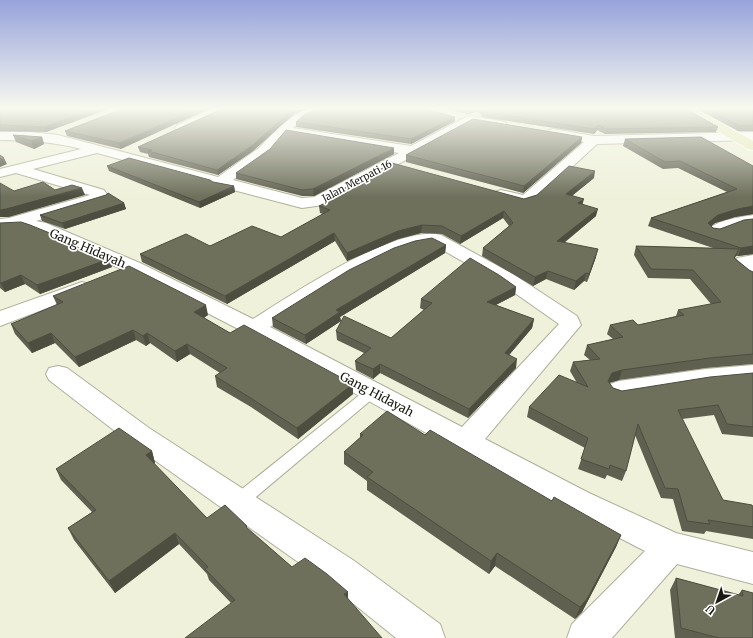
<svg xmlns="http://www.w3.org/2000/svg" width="753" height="638" viewBox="0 0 753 638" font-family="Merriweather,serif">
  <rect width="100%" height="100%" fill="#eff1db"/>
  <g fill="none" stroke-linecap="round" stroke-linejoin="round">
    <g stroke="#aeb09b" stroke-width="2">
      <path id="service" d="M372,388L377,389L378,392L377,395L244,507L238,509L232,507L230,502L232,497L367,389Z"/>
    </g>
    <g stroke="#aeb09b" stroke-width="2">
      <path id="minor" d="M214,108H229L227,110L185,131H177L175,128L177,125Z
        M309,108H323L321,110L303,119L293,128L411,146L466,117L470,116L501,121L505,122L507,125L505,128L501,129L472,124L323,205L302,208L222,187L214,186L212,184L97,153L33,169L104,190L109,197L107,200L36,221L46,223L140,263L253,319C293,294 396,224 441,235L513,274L577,316L581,325L485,439L589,493L676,533L753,552V584L677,564L612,638H567L572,624L645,551L567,511L246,333L126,271L34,231L24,228L0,229V219L9,218L90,195L16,173L0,177V169L81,149C54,142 28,140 0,140V132H30L58,135L218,177L259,148L279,127L295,115ZM286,134L399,153L314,197L302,198L233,180L269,154ZM432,244L499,282L559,324L462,427L270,327C307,303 389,246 432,244Z
        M553,129L594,136L753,132V140L597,144L535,201L523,205L495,198L493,195L495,192L501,190L523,195L584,142L549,136L547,133L549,130Z
        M753,215V225L740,227L716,236L710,235L707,231C715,220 741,217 753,215Z
        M753,255V280L746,278L732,265L737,258Z
        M82,282L89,284L92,288L89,292L0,326V311Z
        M753,365V381L706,385L619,399L610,396L606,390L610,384L619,381L706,369Z
        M58,366L67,368L149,428L353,560L440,624L445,638H396L329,584L129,442L49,380L46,374L49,368Z"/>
    </g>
    <g stroke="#fff" stroke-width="2">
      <path id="primary" d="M679,108H693L753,141V150L748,149L681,110Z"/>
    </g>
    <use href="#service" fill="#fff" fill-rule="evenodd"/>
    <use href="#minor" fill="#fff" fill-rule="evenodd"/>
    <use href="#primary" fill="#e7ebb9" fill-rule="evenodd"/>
  </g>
  <path fill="#5f604f" d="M0,108H111L46,132L0,131Z
    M125,108L121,149L67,136L65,131Z
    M440,108H684L718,127L716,132L605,134L597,130L594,134L482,117L480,113L475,112L468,114Z
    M695,108H753V131H738Z
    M294,114L253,151L218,175L149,157L148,154L140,152L138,147Z
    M455,117V121L411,144L296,127V122Z
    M13,135L42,137L44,144L34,149L16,142Z
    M582,137L581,143L523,193L406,162V155Z
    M625,139L753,166V214L735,217L715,223L711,226L713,228L720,229L753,219V254L738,256H736L735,258L749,270L753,272V364L706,368L619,380L609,383L613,388L622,391L753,373V437L722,434L714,415L682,419L723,500L753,507V539L706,531L704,534L682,531L673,499L661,498L635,435L626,471L622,481L607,475L605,479L578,469L585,448L527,417L529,407L577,383L570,371L573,362L590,360L584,355L587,345L613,339L607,334L610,325H638L676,316L678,310L711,304L690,279L648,278L634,255L636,246L713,248L648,226L651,218L727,192L678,168L663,169L623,146Z
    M394,154L314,196H302L236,179V173Z
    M107,166L213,182L234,186L235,192L200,208L109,171Z
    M594,178L572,196L596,216L564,243L596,257L587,282L584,281L574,290L546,279L533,286L482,256L483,248L509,226L503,218L460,244L442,234L421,233L398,239L347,261L335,241L227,304L142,262L140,254L281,237L323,214L320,213L319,206L328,202V197L524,199Z
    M124,203L126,209L65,229L42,221L40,215Z
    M0,223L87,253L112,267L40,294L25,284L5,292L0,288Z
    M446,245L445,253L340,317L341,321L306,344L273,327L272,318Z
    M516,287L515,295L496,305L534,319L532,328L509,355L516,368L468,418L380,373L373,379L356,370L355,361L364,353L337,340L336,331L391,338L424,310L420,308L421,299Z
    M53,296L208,315L204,318L230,333L353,384V394L298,439L251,407L217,387L215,376L220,373L190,354L177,362L150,343L146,346L136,340L79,367L55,343L32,353L15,334L11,324L57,305Z
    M360,434L425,435L552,501L621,535L616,547L582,612L575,619L495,566L489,574L367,490V481L344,464V452L360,438Z
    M152,451L155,463L154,464L207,518L248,529L292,567L327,574L231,603L209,580L207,574L179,544L115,593L74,540L68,528L92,512L61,480L56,469Z
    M676,578L738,595L742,590L753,638H675L670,590Z"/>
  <path fill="#4d4e40" d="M97,108H111L46,132L44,127Z
    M199,108H211L121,149L119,143Z
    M297,108H310L294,114L253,151L218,175L217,170L293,109Z
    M473,108H476L475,112L468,114V110Z
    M455,117V121L411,144V139Z
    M598,125L597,130L594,134L595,129Z
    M42,137L44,144L34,149L31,141Z
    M582,137L581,143L523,193L524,186Z
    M394,148V154L314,196L313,189Z
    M4,158L7,164L0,167V159Z
    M595,171L594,178L565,201L566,194Z
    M234,186L235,192L200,208L199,202Z
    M82,188L85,195L9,217H0V210Z
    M584,199L582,206L578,203Z
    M124,203L126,209L65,229L62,223Z
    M753,206V214L735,217L715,223L706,231L708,223L718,215L738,209Z
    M598,209L596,216L556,249L557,241Z
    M504,211L503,218L460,244L461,236Z
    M422,225L421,233L398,239L347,261V253L398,231Z
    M334,233L335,241L227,304L225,296Z
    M446,245L445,253L340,317L341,321L306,344L305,335L336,310Z
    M753,246V254L738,256L741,248Z
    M598,249L596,257L587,282L589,274Z
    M109,259L112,267L40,294L37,285Z
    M548,271L546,279L533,286L535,277Z
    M586,273L584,281L574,290L576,281Z
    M21,275L25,284L5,292L1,283Z
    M516,287L515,295L486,310L487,302Z
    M206,305L208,315L196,322L194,312Z
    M534,319L532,328L503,362L505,353Z
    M133,330L136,340L79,367L75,357Z
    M51,333L55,343L32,353L28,343Z
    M147,333L150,343L146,346L143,336Z
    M187,344L190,354L177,362L175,351Z
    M517,359L516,368L468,418L469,409Z
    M380,364V373L373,379V369Z
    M622,370L619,380L609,383L608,381L612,373Z
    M353,384V394L298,439L297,428Z
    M152,451L155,463L150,467L146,455Z
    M175,533L179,544L115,593L109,581Z
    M621,535L616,547L582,612L575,619L580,607Z
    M497,553L495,566L489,574L491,561Z
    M348,592V603L344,594Z"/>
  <path fill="#6e705c" stroke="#4d4e40" d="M0,108H97L44,127L0,125Z
    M125,108H199L119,143L65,131Z
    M224,108H297L293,109L253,145L217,170L148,151L152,150L138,147Z
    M319,108H421L455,117L411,139L296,122L304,115Z
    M461,108H473L468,110Z
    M479,108H684L718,127L606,129L598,125L595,129L483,112L481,108Z
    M706,108H753V125L740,126Z
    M473,119L582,137L524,186L406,155Z
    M286,130L394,148L313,189L302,190L236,173L270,149Z
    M13,135L42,137L31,141Z
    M701,137L753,166V206L738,209L718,215L708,223L713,228L720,229L744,220L753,219V246L741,248L651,218L737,189L680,161L665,162L625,139Z
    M0,155L4,158L0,159Z
    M129,158L210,180L213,182L234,186L199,202L107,166Z
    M392,163L524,199L537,195L569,166L595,171L566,194L584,199L578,203L598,209L557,241L598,249L589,274L586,273L576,281L548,271L535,277L483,248L513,223L504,211L461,236L442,226L422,225L398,231L347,253L334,233L225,296L140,254L186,234L210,246L252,226L281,237L330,210L319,206L336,198L328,197Z
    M43,182L55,190L72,185L82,188L6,209L0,210V183L14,191Z
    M108,193L124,203L62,223L40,215L106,195Z
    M21,222L30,225L67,240L87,253L92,251L109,259L37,285L21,275L1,283H0V223Z
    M432,238L446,245L336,310L340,312L305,335L272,318L349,270L394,248L415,241Z
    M636,246L739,249L734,258L749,270L753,272V354L710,358L622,370L612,373L608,381L613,388L622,391L710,377L753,373V427L727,424L718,405L678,410L723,500L752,505L753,507V527L708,520L710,524L687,521L678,489L665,488L638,424L626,471L610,465L609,469L581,459L588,438L529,407L559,375L588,387L573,362L600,359L587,345L623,337L610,325L633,320L638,325L684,315L678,310L721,302L693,270L651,269Z
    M470,258L499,275L516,287L487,302L534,319L505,353L517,359L469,409L380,364L373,369L355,361L371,348L336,331L344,316L391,338L432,303L421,299Z
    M129,266L206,305L194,312L230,333L244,325L353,384L297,428L249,397L215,376L227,368L187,344L175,351L147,333L143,336L133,330L75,357L51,333L28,343L11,324L63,302L53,296Z
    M387,411L425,435L430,430L552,501L554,497L621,535L587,599L580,607L497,553L491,561L367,477L373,472L344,452L363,435L360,434Z
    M119,428L152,451L146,455L207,518L225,505L247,526L246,527L292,567L305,558L327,574L348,592L344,594L382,638H185L235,600L205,569L208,567L175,533L109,581L68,528L96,510L56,469Z
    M676,578L743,596L742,590L753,593V638H719L681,628Z"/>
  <linearGradient id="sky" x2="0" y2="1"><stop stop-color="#97a3db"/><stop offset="0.55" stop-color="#f8f9ef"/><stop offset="1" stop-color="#f8f9ef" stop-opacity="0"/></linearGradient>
  <rect width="753" height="197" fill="url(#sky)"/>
  <g text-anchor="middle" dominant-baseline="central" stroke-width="3.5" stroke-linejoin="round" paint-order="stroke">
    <g font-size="10" fill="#191912" stroke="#fff">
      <text transform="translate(357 181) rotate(-28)">Jalan Merpati 16</text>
    </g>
    <g font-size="12" fill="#191912" stroke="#fff">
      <text transform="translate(88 248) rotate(23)">Gang Hidayah</text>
      <text transform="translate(377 394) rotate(28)">Gang Hidayah</text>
    </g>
  </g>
  <g transform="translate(717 602) rotate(220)" stroke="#ffffff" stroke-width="3" paint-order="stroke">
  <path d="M0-3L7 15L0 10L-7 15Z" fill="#191912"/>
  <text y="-6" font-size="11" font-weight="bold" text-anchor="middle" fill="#191912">U</text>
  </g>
</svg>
